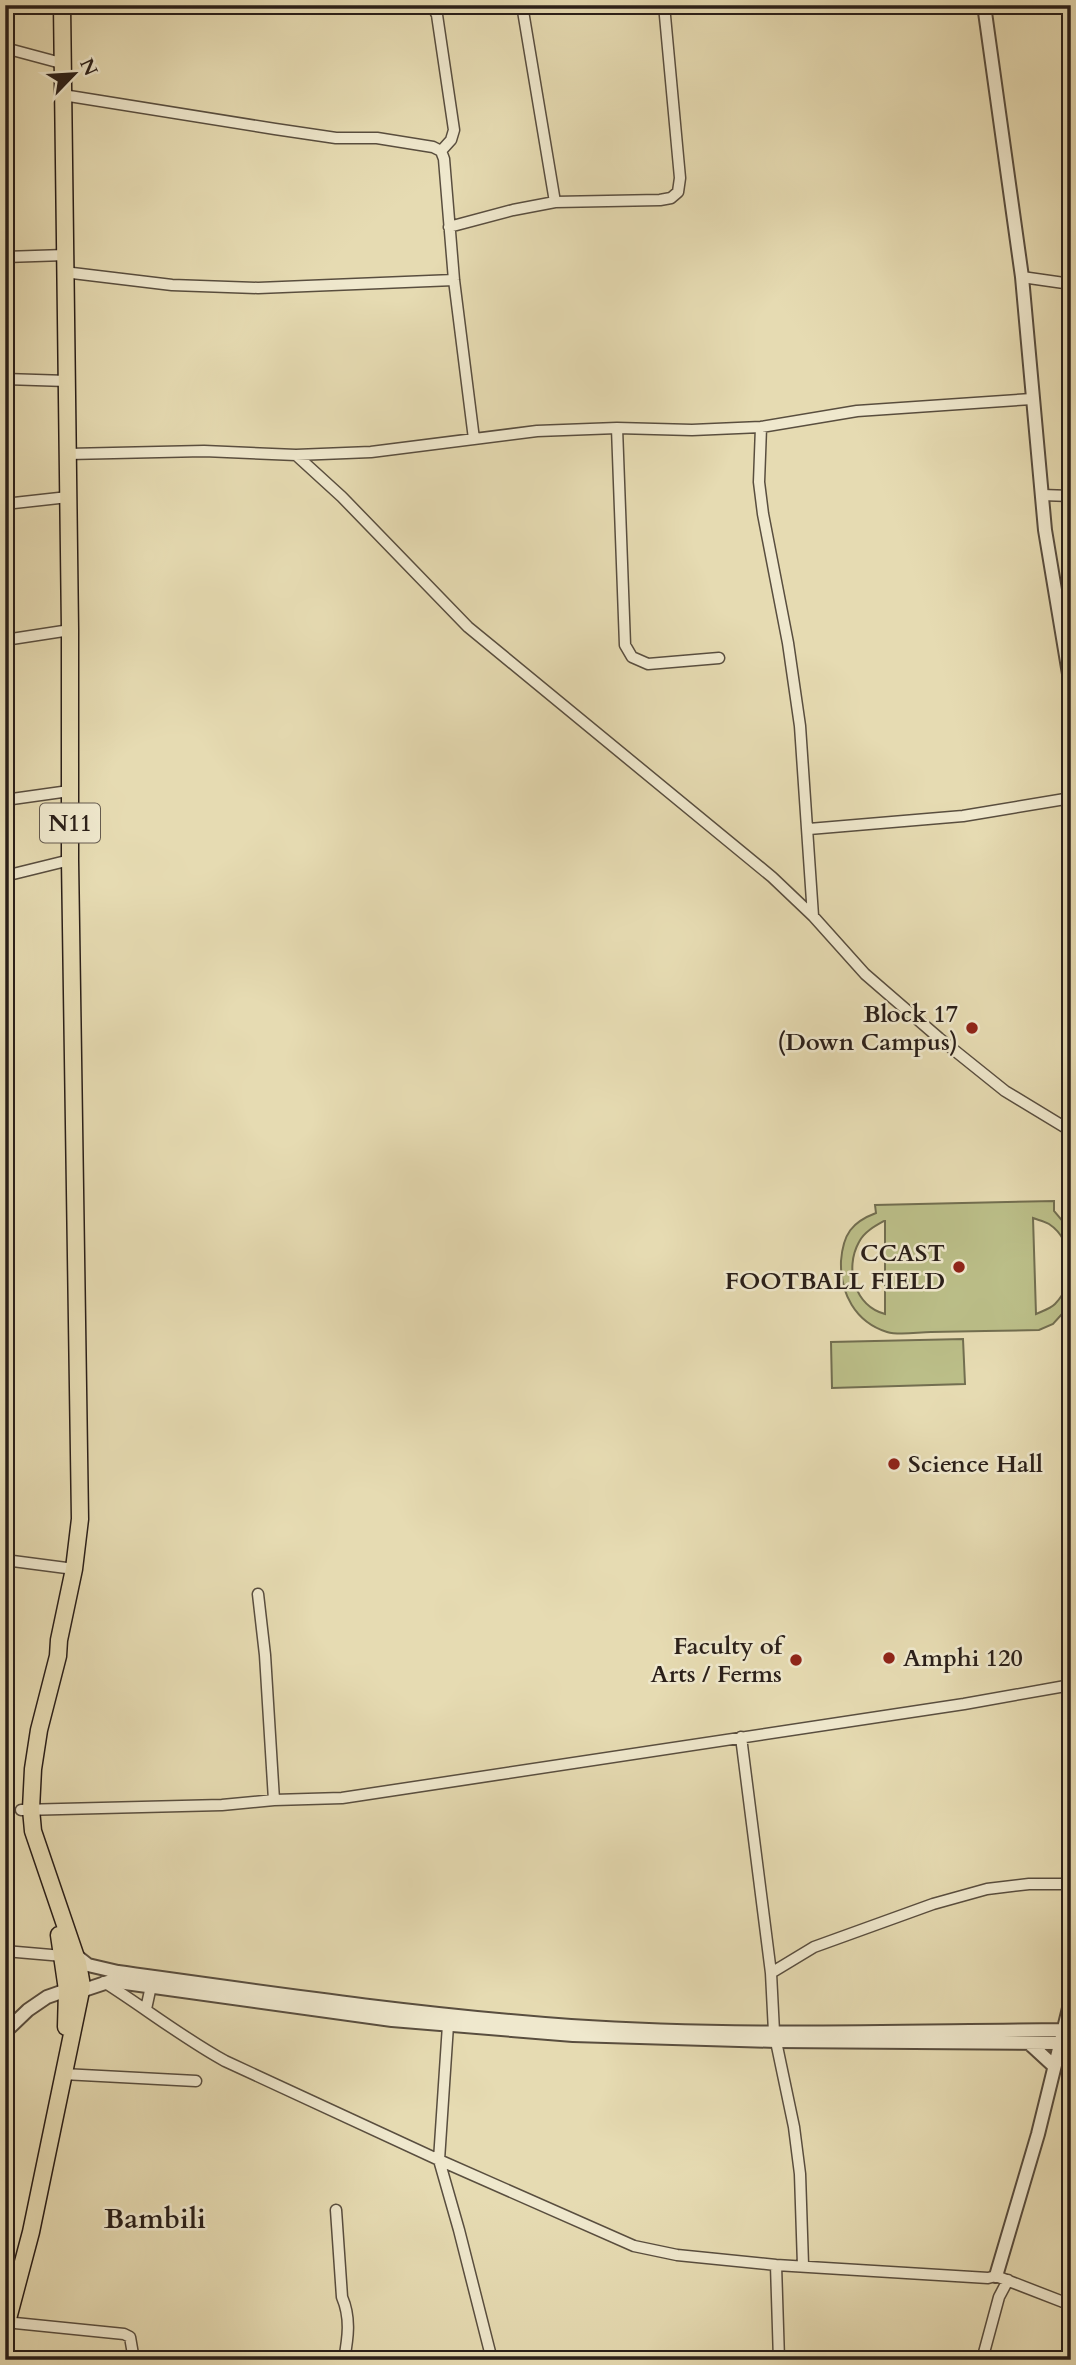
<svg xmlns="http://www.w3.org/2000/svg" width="1076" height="2365" viewBox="0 0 1076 2365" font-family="Cardo,serif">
  <rect width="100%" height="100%" fill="#e6dbb2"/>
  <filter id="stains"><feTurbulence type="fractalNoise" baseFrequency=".00286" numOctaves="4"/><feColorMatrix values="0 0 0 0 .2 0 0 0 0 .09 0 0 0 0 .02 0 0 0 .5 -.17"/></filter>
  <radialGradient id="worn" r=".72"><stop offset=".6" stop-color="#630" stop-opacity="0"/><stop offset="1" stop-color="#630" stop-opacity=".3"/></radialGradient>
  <path fill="#bbbe88" stroke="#726e50" stroke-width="2" fill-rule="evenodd" d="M1054,1201V1211L1071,1231V1304L1053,1324L1039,1330C1003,1331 967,1331 931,1332C918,1332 900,1336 887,1332C855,1322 840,1293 841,1261C843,1234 852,1222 876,1213L875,1205ZM1033,1218C1038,1220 1044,1221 1049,1224C1075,1241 1076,1283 1055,1304C1050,1309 1042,1311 1036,1314ZM884,1221H885V1314C855,1306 844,1269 859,1242C864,1232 875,1226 884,1221Z
    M963,1339L965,1384L832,1388L831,1342Z"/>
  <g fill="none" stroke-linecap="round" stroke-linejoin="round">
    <g stroke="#594e3f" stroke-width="13">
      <path id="minor" d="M302,5H350
        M432,5L437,15L454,130L451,140L441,151
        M522,5L555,202
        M5,48L61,63
        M63,95L275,129L336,138H377L433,147L441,151L444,159L454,280L474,439
        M449,227L513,210L555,202L660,200L671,198L678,192L680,178L664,5
        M5,257L65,255
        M64,272L172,285L258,288L454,280
        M1022,277L1071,284
        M5,379L67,381
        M761,427L759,482L763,514L788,643L800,726L813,916
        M617,428L625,645L632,657L648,664L719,658
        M68,454L204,451L296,455L371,452L537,431L617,428L692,430L761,427L857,411L1032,399
        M296,455L342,497L468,627L772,877L813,916L865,974L939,1038L1005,1091L1071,1131
        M1042,495L1071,496
        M5,504L68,497
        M5,640L70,630
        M5,800L69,791
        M809,829L963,816L1071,798
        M5,876L70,860
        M5,1560L74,1569
        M258,1594L265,1655L274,1800
        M741,1737L771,1973L774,2032L794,2127L800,2174L803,2265
        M21,1810L222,1805L274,1800L342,1798L964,1704L1071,1685
        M5,1951L63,1956
        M771,1973L814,1947L933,1904L987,1889L1029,1884H1071
        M104,1982C145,2008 183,2038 225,2061L439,2160L634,2246L677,2255L776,2265L988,2278L996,2276L1071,2305
        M146,2009L151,1986
        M448,2025L439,2160L459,2230L492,2360
        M63,2074L196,2081
        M336,2210L342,2297C351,2318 348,2338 344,2360
        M776,2265L779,2360
        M5,2322L124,2334L130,2337L134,2360
        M982,2360L999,2297L1008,2280"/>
    </g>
    <g stroke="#594e3f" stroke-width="16">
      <path id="tertiary" d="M984,5L1022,277L1045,530L1071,686
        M74,1954L88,1965L118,1972C269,1993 419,2015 571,2026C734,2037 899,2031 1063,2030
        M5,2032L28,2010L47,1997L67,1990L78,1992L111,1981L392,2020L573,2035L776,2041L1059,2043
        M1029,2043L1054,2066
        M996,2276L1038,2134L1071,2000"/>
    </g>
    <g stroke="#2a1f19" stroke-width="19">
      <path id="trunk" d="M59,1935L67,1990L66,2027
        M5,2330L31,2232L82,1986L78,1963L33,1831L31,1809L33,1769L39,1730L58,1656L59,1640L74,1569L80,1519L70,860V630L62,5"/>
    </g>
    <use href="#minor" stroke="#efe8cd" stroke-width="10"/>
    <use href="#tertiary" stroke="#efe8cd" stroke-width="12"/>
    <use href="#trunk" stroke="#e6dbb2" stroke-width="16"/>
  </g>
  <g fill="#8f2418" stroke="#efe8cd" stroke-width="2.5">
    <circle cx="972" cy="1028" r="7"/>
    <circle cx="959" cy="1267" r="7"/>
    <circle cx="894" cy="1464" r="7"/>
    <circle cx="889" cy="1658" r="7"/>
    <circle cx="796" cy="1660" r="7"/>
  </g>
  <g text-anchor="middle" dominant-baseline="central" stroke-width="5" stroke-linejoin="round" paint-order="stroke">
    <rect fill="#efe8cd" stroke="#655b4f" stroke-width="2" x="40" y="803.5" width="60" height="39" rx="5"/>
    <g font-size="23" font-weight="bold" fill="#2a1f19">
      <text x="70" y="823">N11</text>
    </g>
    <g font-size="24" font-weight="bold" fill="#2a1f19" stroke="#efe8cd" text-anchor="end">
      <text x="958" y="1014">Block 17<tspan x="958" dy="28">(Down Campus)</tspan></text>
      <text x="945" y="1253">CCAST<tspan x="945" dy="28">FOOTBALL FIELD</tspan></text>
      <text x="908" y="1464" text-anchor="start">Science Hall</text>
      <text x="782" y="1646">Faculty of<tspan x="782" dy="28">Arts / Ferms</tspan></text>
      <text x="903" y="1658" text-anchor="start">Amphi 120</text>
    </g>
    <g font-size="28" font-weight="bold" fill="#2a1f19" stroke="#efe8cd">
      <text x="155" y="2219">Bambili</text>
    </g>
  </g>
  <rect width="1076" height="2365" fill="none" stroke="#e6dbb2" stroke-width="28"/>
  <rect x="7" y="7" width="1062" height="2351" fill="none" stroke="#2a1f19" stroke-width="3.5"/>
  <rect x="14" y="14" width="1048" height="2337" fill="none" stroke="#2a1f19" stroke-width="2"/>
  <g transform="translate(74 74) rotate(65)" stroke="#efe8cd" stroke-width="5" paint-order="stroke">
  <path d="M0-5L12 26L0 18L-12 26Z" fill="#2a1f19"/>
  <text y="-10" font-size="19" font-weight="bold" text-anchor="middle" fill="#2a1f19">N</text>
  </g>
  <rect width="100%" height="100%" filter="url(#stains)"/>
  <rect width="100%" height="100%" fill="url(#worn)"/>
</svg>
